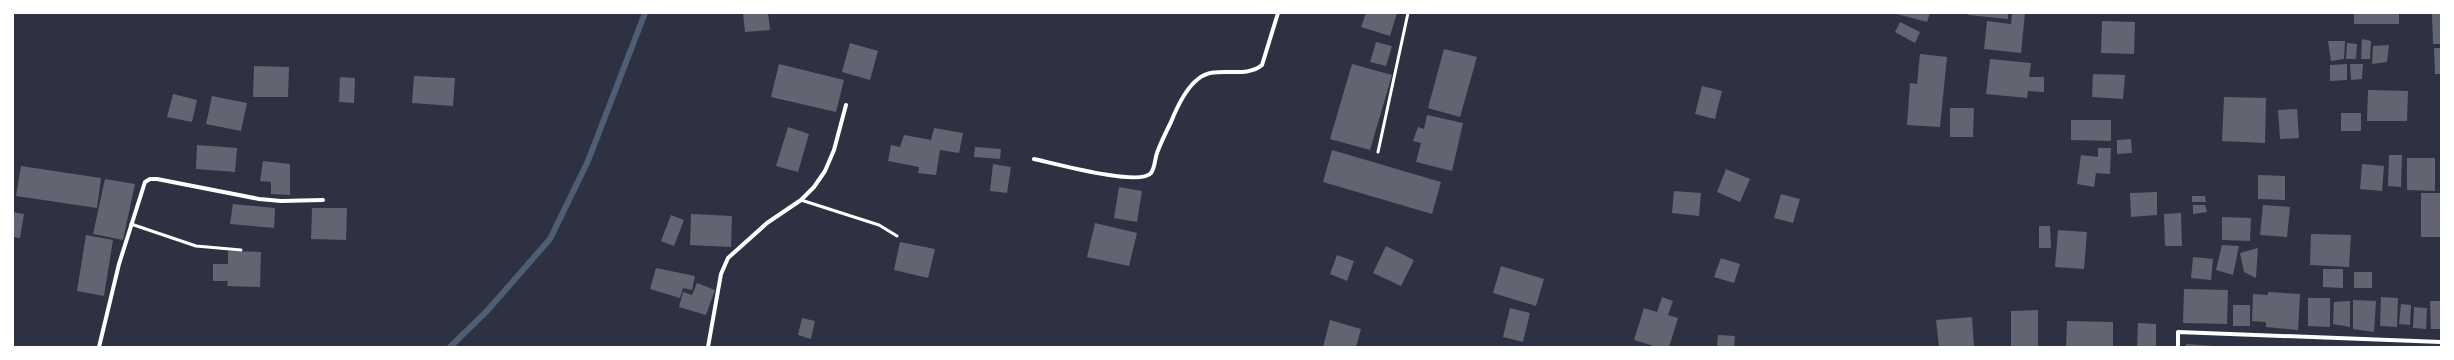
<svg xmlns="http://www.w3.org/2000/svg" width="2454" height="360" viewBox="0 0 2454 360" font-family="'Times New Roman',serif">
  <rect width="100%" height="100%" fill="#2d3142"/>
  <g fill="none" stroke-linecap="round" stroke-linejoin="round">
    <path stroke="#4f5d75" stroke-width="6" d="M450,347L487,311L550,239L588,161L645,13"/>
  </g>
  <path fill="#626471" d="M743,13H768L770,30L745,32Z
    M1366,13H1397L1390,36L1361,27Z
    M1893,13H1930L1927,22Z
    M1968,13H2008V19L1968,15Z
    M2012,13H2025L2021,53L1984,49L1987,21L2011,24Z
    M2354,13H2399V24H2354Z
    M2441,13V44H2433L2432,14Z
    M2102,21L2135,22L2134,54L2101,53Z
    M1900,22L1920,32L1915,43L1895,32Z
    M2362,39L2371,41L2370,59H2361Z
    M2328,41H2345L2344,59L2331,61Z
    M1376,42L1392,46L1386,66L1370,62Z
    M850,43L878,51L870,80L842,72Z
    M2347,43L2357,44L2356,59H2346Z
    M2389,45L2387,62L2372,64L2373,46Z
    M2434,48H2441V74H2435Z
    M1444,49L1477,57L1460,117L1428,108Z
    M1920,54L1947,57L1940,127L1907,125L1910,83L1917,84Z
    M1990,59L2031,63L2029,77H2044V92L2028,91L2027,98L1986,94Z
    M779,64L844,80L836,112L771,97Z
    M1352,64L1392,75L1370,150L1330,139Z
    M2347,64V80L2330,81V65Z
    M2350,64H2363L2362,79L2351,80Z
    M254,66L289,67L288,97H253Z
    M2093,74L2125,75L2123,99L2092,97Z
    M414,76L455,78L453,106L412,103Z
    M340,77L355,78L354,103L339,102Z
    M1702,86L1722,91L1715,119L1695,114Z
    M2368,90L2408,91L2407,121H2367Z
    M173,94L197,100L192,122L167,117Z
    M212,96L247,103L241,131L206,124Z
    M2224,97L2266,98L2265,143L2222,141Z
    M1950,108H1974L1973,137H1950Z
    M2297,109L2299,138L2280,139L2278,110Z
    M2341,113H2361V131H2341Z
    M1427,115L1463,123L1452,171L1416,162L1421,143L1413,141L1418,127L1424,129Z
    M2071,120H2111V141L2071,140Z
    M788,127L809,134L798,172L776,166Z
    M934,128L963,133L959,153L940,150L936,175L918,173L919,167L888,161L891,145L900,147L904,135L931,140Z
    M2131,139L2132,153L2117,154V140Z
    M197,145L237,148L235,172L196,169Z
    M975,147L1001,149L1000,159L974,157Z
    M2098,148H2111L2110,174L2096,173L2094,187L2077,184L2081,155L2098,157Z
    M1332,150L1441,182L1432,214L1323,182Z
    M2389,155H2402L2401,187L2388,186Z
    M2407,158H2435V191L2407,190Z
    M263,161L290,164V195L271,194V182L260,181Z
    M993,164L1011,167L1007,193L990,191Z
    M2362,164L2384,166L2382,191L2360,189Z
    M21,166L101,178L97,208L16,196Z
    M1726,169L1750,179L1740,202L1717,192Z
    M2258,175L2285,176V200L2258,199Z
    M105,179L135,184L123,240L93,234Z
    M1119,187L1142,191L1137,222L1114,218Z
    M1674,191L1701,193L1699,216L1672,213Z
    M2157,192V215L2131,217L2130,193Z
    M2421,193H2441V237H2421Z
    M1781,194L1800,199L1793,223L1774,218Z
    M2192,196H2205L2206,202H2192Z
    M233,204L275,208L274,228L230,224Z
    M2193,205H2205L2207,212L2193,214Z
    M2263,205L2290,207L2287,237L2260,235Z
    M312,208H347L346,240L311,239Z
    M13,212L24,214L20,238L13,237Z
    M2181,213L2182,246H2165L2164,214Z
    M691,214L732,216L731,247L690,245Z
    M671,215L684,220L674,246L661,241Z
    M2222,217L2251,218L2250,241L2222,240Z
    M1095,223L1137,233L1129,266L1087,257Z
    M2039,226H2050L2051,248H2039Z
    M2058,230L2087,232L2084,269L2055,267Z
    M2311,234L2351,235L2349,267L2310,265Z
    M86,235L113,240L104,296L77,291Z
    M900,242L935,249L928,278L894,270Z
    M2222,245L2239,246L2233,275L2216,270Z
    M1386,246L1414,260L1401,286L1373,273Z
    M2258,248L2256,278L2244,272L2240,253Z
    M228,251L261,252L260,287L227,286L228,281H213V264H228Z
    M1337,255L1354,261L1347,281L1330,274Z
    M2193,257L2213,259L2211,280L2191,278Z
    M1721,258L1740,264L1734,283L1714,277Z
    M1501,266L1544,279L1536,306L1493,293Z
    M656,268L695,276L692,290L683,288L680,298L650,289Z
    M2323,269H2343V288L2323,287Z
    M2354,272H2372V288H2354Z
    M697,283L715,290L706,315L679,307L683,292L692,295Z
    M2184,289L2228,290L2227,324L2183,323Z
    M2268,292L2300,294L2298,330L2266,327V322L2252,321L2253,294L2268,295Z
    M1662,297L1673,301L1668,315L1678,318L1669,347H1657L1634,340L1644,308L1657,312Z
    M2381,297L2398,298L2397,327L2380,326Z
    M2308,298H2330V327L2308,326Z
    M2353,300L2376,301L2374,332L2353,329Z
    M2350,301V327L2333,324L2334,302Z
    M2430,301H2441V329H2431Z
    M2401,304L2411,305L2410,325L2399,324Z
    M2233,305H2250V326H2233Z
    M2414,307L2427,308L2426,329L2413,328Z
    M1510,308L1530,313L1523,342L1503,337Z
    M2038,310V347H2011V311Z
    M1972,317L1974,347H1939L1936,320Z
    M802,318L815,321L811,339L798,335Z
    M1330,320L1361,329L1356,347H1323Z
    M2067,321L2113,322V347H2066Z
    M2138,323L2156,324V347H2137Z
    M1718,335L1735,336L1734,347H1717Z
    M2186,344L2213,346V347H2186Z"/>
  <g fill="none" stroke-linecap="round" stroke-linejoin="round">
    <path stroke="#fff" stroke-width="3" d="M1378,152L1408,13
      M801,200L879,225L897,236
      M131,224L196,246L241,250"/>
    <path stroke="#fff" stroke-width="4" d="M1034,159C1053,163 1140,187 1151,173C1155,168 1155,158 1157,153C1161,142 1166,132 1171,122C1177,107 1185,89 1198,79C1216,64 1244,80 1262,65L1278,13
      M99,347L119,264L145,182L150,179H157L259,199L281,201L323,200
      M708,347L721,274L728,258L767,223L801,200L814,187L825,171L834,150L846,105
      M2178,347V332L2441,342"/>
  </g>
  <rect width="2454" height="360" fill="none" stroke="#ffffff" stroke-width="28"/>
</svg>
